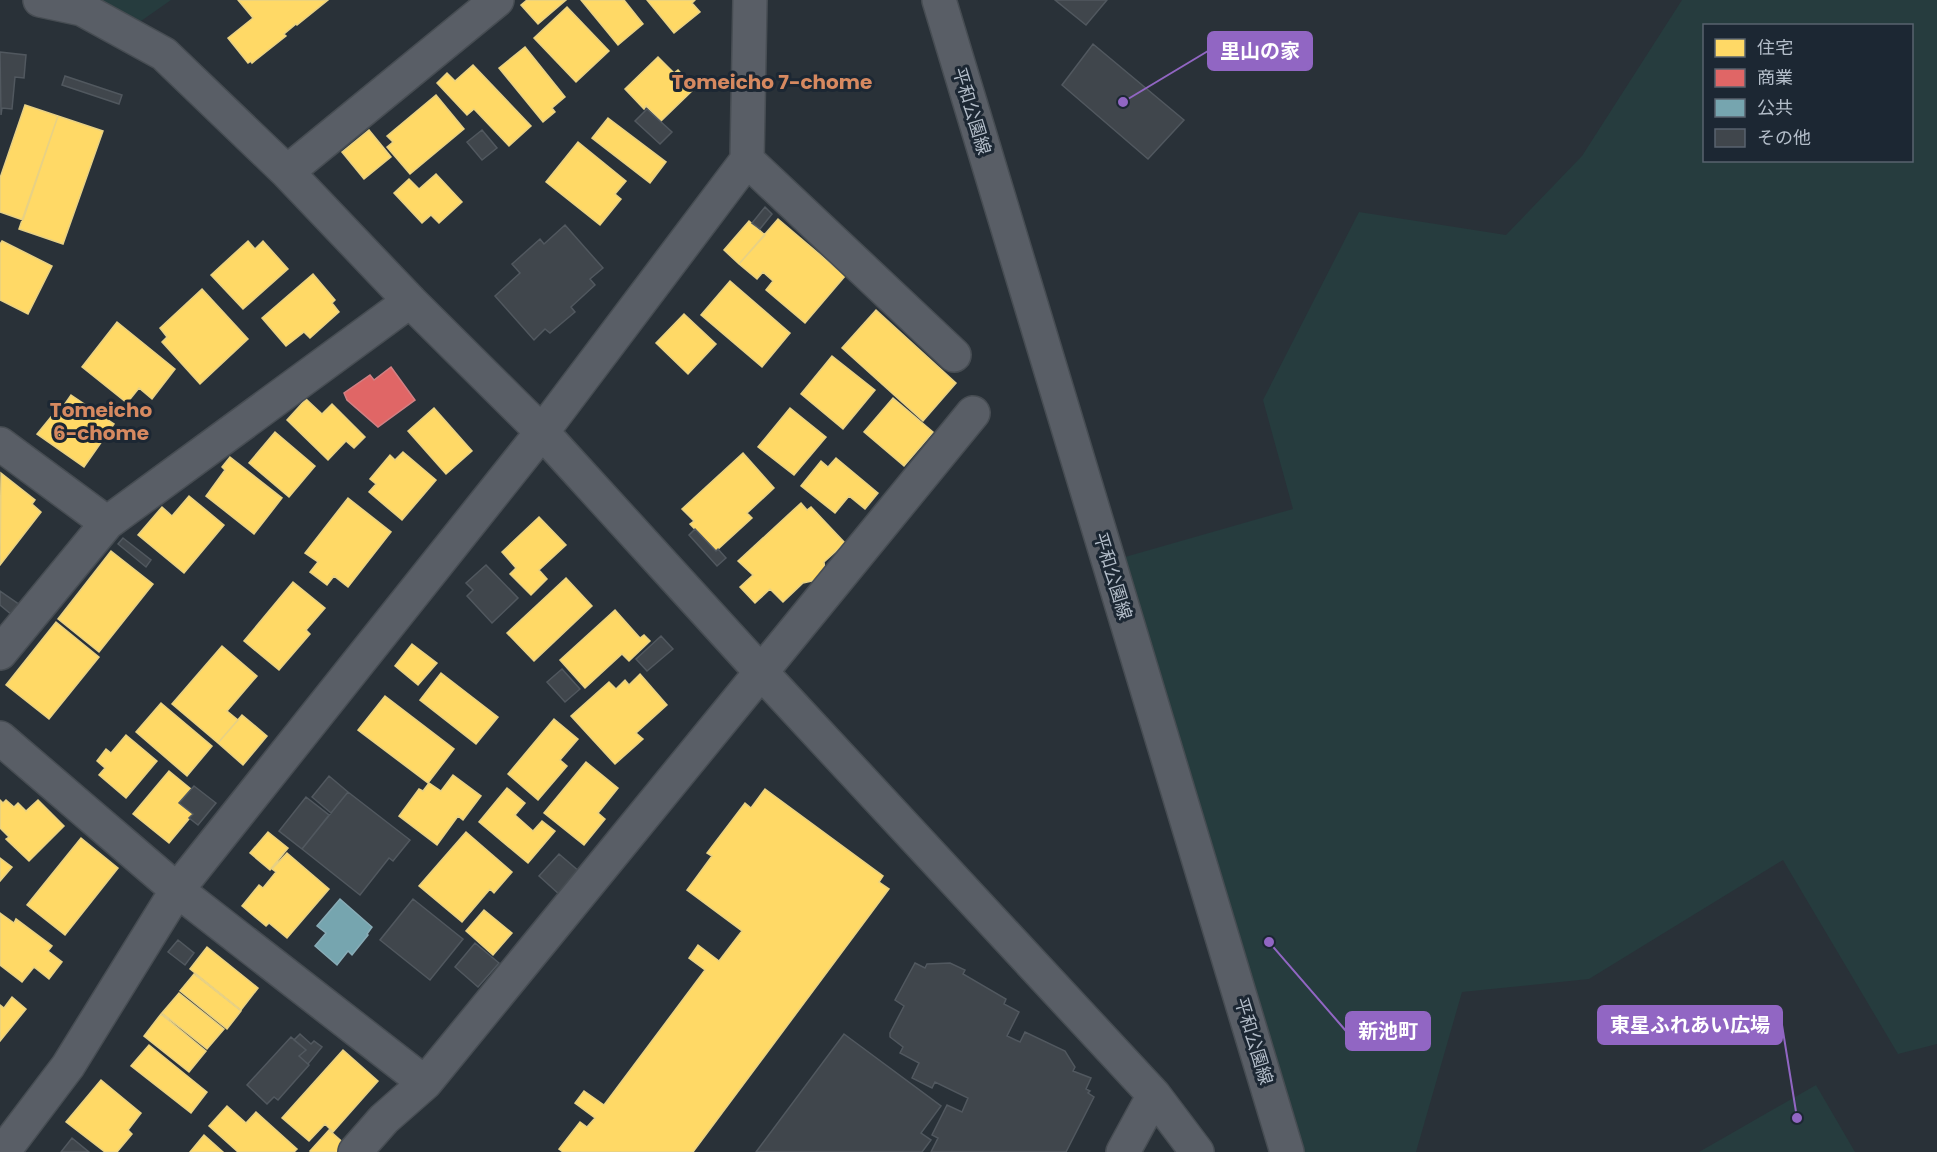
<svg xmlns="http://www.w3.org/2000/svg" width="1937" height="1152" viewBox="0 0 1937 1152" font-family="Poppins,'Noto Sans JP',sans-serif">
  <rect width="100%" height="100%" fill="#293138"/>
  <path fill="#263c3e" fill-rule="evenodd" d="M91,0H171L141,21Z
    M1682,0H1937V1044L1898,1054L1783,860L1589,979L1462,992L1416,1152H1291L1118,559L1293,509L1263,400L1359,212L1506,235L1582,156ZM1704,26H1912V160H1704Z
    M1816,1085L1855,1152H1699Z"/>
  <path fill="#ffd966" stroke="#e8d184" stroke-width="1.5" d="M238,0H328L297,25L296,24L284,34L286,36L252,63L251,61L248,63L228,38L253,18Z
    M527,0H566L538,24L521,5Z
    M581,0H624L643,24L618,45Z
    M647,0H695L692,3L700,12L674,33Z
    M567,7L609,51L576,82L534,38Z
    M525,47L565,97L552,108L555,112L543,122L499,68Z
    M658,57L674,73L678,70L695,88L661,121L646,106L644,109L625,89Z
    M473,65L531,126L509,146L474,109L467,115L437,83L447,73L455,81Z
    M436,95L464,129L410,174L387,147L393,142L387,136Z
    M25,105L58,116L23,220L0,212V178Z
    M58,116L103,131L63,244L19,229Z
    M608,118L666,162L650,183L592,138Z
    M369,130L391,157L364,179L342,152Z
    M578,142L626,181L615,194L621,199L600,225L546,182Z
    M436,174L462,202L439,223L431,215L422,223L394,193L409,179L419,189Z
    M778,219L845,276L805,323L766,290L773,281L763,272L757,279L739,264Z
    M749,221L765,235L739,264L724,250Z
    M2,241L52,266L28,314L0,300V244Z
    M248,241L255,249L263,241L288,269L243,309L211,275Z
    M313,274L335,300L332,303L339,312L310,338L304,332L286,346L262,318Z
    M730,281L790,333L762,367L701,315Z
    M202,289L248,339L200,384L162,342L167,337L160,328Z
    M876,310L956,383L923,421L842,348Z
    M684,314L716,344L688,374L656,343Z
    M117,322L175,369L152,399L139,388L127,403L82,367Z
    M832,356L875,390L843,429L801,394Z
    M71,395L114,424L84,467L37,434L55,412L58,414Z
    M893,398L933,432L904,466L864,432Z
    M306,399L322,414L332,404L365,437L354,448L346,441L328,460L287,420Z
    M434,408L472,451L446,474L408,431Z
    M790,408L826,437L794,475L758,447Z
    M275,432L315,466L289,497L249,463Z
    M403,452L436,480L402,520L369,492L376,484L370,479L390,455L395,460Z
    M743,453L774,488L747,513L752,518L716,551L690,524L694,521L682,509Z
    M230,457L282,498L254,534L206,496L225,470L222,467Z
    M836,458L878,493L865,509L849,496L835,513L801,486L821,461L828,467Z
    M1,473L35,500L32,504L41,512L0,565Z
    M189,496L224,525L184,573L138,535L162,507L172,516Z
    M348,498L391,532L348,587L334,576L327,585L310,572L318,562L305,553Z
    M801,503L807,510L811,507L845,543L824,562L825,570L816,580L803,583L783,602L770,589L755,603L740,587L753,575L738,561Z
    M539,517L566,545L539,570L547,579L531,595L510,574L516,568L502,552Z
    M111,551L153,584L99,652L58,619Z
    M566,578L592,606L534,661L507,633Z
    M293,582L325,608L306,630L310,634L279,670L244,641Z
    M615,610L640,638L644,635L650,641L629,661L622,654L585,688L560,660Z
    M56,622L99,657L49,719L6,685Z
    M412,644L437,663L418,685L395,666Z
    M222,646L257,676L227,711L238,720L218,743L172,704Z
    M441,673L498,717L476,744L420,700Z
    M640,674L667,705L636,733L643,739L615,764L571,716L609,682L616,689L625,680L629,685Z
    M385,696L454,749L428,783L358,730Z
    M161,703L212,746L187,776L136,732Z
    M242,715L267,736L243,765L218,743Z
    M554,719L578,739L560,760L567,766L538,800L508,774Z
    M126,735L157,761L126,798L99,775L105,768L97,761L106,749L111,753Z
    M586,762L618,788L598,813L605,819L584,845L544,813Z
    M169,771L191,789L179,803L193,814L169,843L133,814Z
    M453,775L481,796L463,820L458,816L437,845L399,816L419,789L423,791L429,783L441,791Z
    M507,788L525,803L515,815L533,831L542,821L555,831L528,863L479,822Z
    M765,789L883,876L879,882L889,889L693,1152H563L559,1149L580,1122L587,1127L595,1118L575,1103L584,1091L604,1105L705,970L689,958L698,945L719,961L742,931L687,890L712,856L707,853L745,803L751,808Z
    M0,800L3,803L6,800L14,807L18,803L26,811L38,800L64,826L29,861L6,839L9,837L0,828Z
    M268,832L288,848L270,870L250,853Z
    M466,832L512,872L494,893L490,889L462,922L419,886Z
    M81,838L118,868L65,935L27,905Z
    M287,853L329,889L287,938L269,923L266,926L242,906L259,885L263,888L276,872L272,869Z
    M0,858L12,867L0,881Z
    M484,910L512,933L493,955L466,931Z
    M0,913L14,923L16,919L52,946L48,951L62,962L49,979L34,967L22,982L0,965Z
    M207,947L258,988L241,1010L190,969Z
    M194,974L241,1011L227,1029L180,991Z
    M179,993L224,1029L207,1049L162,1013Z
    M12,997L26,1009L0,1041V1005L4,1008Z
    M161,1014L206,1051L189,1072L144,1036Z
    M149,1045L207,1092L191,1113L131,1066Z
    M343,1050L378,1081L333,1132L325,1124L309,1141L282,1118Z
    M101,1080L141,1113L128,1130L132,1134L117,1152H105L66,1122Z
    M227,1106L246,1123L256,1112L297,1149L294,1152H238L209,1126Z
    M329,1130L347,1146L342,1152H312L310,1151Z
    M204,1135L223,1152H190Z"/>
  <path fill="#e06666" stroke="#d28084" stroke-width="1.5" d="M391,367L415,400L378,427L347,400L344,393L370,375L374,380Z"/>
  <path fill="#76a5af" stroke="#88acb7" stroke-width="1.5" d="M340,899L372,927L367,934L368,935L352,955L348,951L337,965L315,946L326,933L317,926Z"/>
  <path fill="#40464c" stroke="#51585f" stroke-width="1.5" d="M1055,0H1107L1086,25Z
    M1093,44L1184,120L1148,159L1062,85Z
    M0,52L26,55L24,78L15,77L12,109L2,108L1,115Z
    M65,76L122,95L119,104L62,85Z
    M647,109L672,132L660,144L635,121Z
    M482,130L497,148L482,160L467,142Z
    M765,207L772,214L760,229L752,223Z
    M565,225L603,268L590,279L595,285L571,307L575,312L550,333L545,329L534,340L495,296L520,273L512,264L540,239L544,244Z
    M695,529L716,551L718,549L726,558L717,566L689,535Z
    M123,538L151,560L146,567L118,544Z
    M486,565L518,598L492,623L467,596L473,590L466,583Z
    M0,591L20,605L12,615L0,605Z
    M661,636L673,649L647,671L636,659Z
    M562,669L580,689L565,702L547,682Z
    M329,776L348,792L331,813L312,797Z
    M194,786L216,803L198,825L189,818L193,814L179,803Z
    M348,792L410,840L393,861L389,858L360,895L302,849Z
    M306,797L329,815L302,849L279,831Z
    M559,854L580,872L560,895L539,876Z
    M413,899L463,939L430,980L380,940Z
    M178,940L194,953L185,965L168,952Z
    M475,943L499,963L478,987L455,967Z
    M915,963L925,968L927,964L950,963L965,970L963,974L1006,999L1004,1004L1019,1012L1007,1036L1020,1042L1025,1032L1065,1051L1075,1067L1073,1071L1091,1078L1086,1089L1090,1091L1088,1093L1094,1097L1066,1152H931L938,1138L932,1135L947,1105L962,1112L968,1098L935,1082L932,1088L912,1078L919,1063L900,1053L903,1047L890,1037V1033L904,1006L895,1000Z
    M300,1034L311,1044L314,1041L322,1047L308,1064L299,1056L306,1050L294,1040Z
    M844,1034L941,1106L921,1133L931,1140L922,1152H756Z
    M291,1037L306,1050L299,1056L309,1065L278,1100L274,1097L267,1104L247,1085Z
    M72,1138L89,1152H61Z"/>
  <g fill="none" stroke-linecap="round" stroke-linejoin="round">
    <g stroke="#474d53" stroke-width="36">
      <path id="minor" d="M40,0L82,9L164,54L287,172L410,301L542,432L761,672L1154,1095L1197,1152
        M939,0L1287,1152
        M747,160L954,355
        M287,172L497,0
        M0,444L107,523
        M0,653L107,523L410,301
        M0,738L177,890L425,1083
        M3,1152L68,1066L177,890L542,432L747,160L750,0
        M355,1152L384,1119L425,1083L973,413
        M1123,1152L1154,1095"/>
    </g>
    <use href="#minor" stroke="#595e66" stroke-width="33"/>
  </g>
  <g text-anchor="middle" dominant-baseline="central" stroke-width="6" stroke-linejoin="round" paint-order="stroke">
    <g font-size="18" fill="#b3bdc9" stroke="#1c2733">
      <text transform="translate(972 111) rotate(73)">平和公園線</text>
      <text transform="translate(1113 576) rotate(73)">平和公園線</text>
      <text transform="translate(1254 1041) rotate(73)">平和公園線</text>
    </g>
    <g font-size="20" font-weight="bold" fill="#d68960" stroke="#1c2733">
      <text x="772" y="82">Tomeicho 7-chome</text>
      <text x="101" y="410">Tomeicho<tspan x="101" dy="23">6-chome</tspan></text>
    </g>
  </g>
  <path fill="none" stroke="#9166c3" stroke-width="2" d="M1123 102L1208 51M1797 1118L1782 1025M1269 942L1346 1031"/>
  <g fill="#9166c3" stroke="#1c2733" stroke-width="2">
    <circle cx="1123" cy="102" r="6"/>
    <circle cx="1797" cy="1118" r="6"/>
    <circle cx="1269" cy="942" r="6"/>
  </g>
  <g fill="#9166c3" stroke="#9166c3" stroke-width="2">
    <rect x="1208" y="32" width="104" height="38" rx="6"/>
    <rect x="1598" y="1006" width="184" height="38" rx="6"/>
    <rect x="1346" y="1012" width="84" height="38" rx="6"/>
  </g>
  <g font-size="20" text-anchor="middle" font-weight="bold" fill="#fff">
    <text x="1260" y="58">里山の家</text>
    <text x="1690" y="1032">東星ふれあい広場</text>
    <text x="1388" y="1038">新池町</text>
  </g>
  <rect x="1703" y="24" width="210" height="138" fill="#1c2733" stroke="#58636f" stroke-width="1.5"/>
  <rect x="1715" y="39" width="30" height="18" fill="#ffd966" stroke="#58636f" stroke-width="1.5"/>
  <text x="1757" y="54" font-size="18" fill="#b3bdc9">住宅</text>
  <rect x="1715" y="69" width="30" height="18" fill="#e06666" stroke="#58636f" stroke-width="1.5"/>
  <text x="1757" y="84" font-size="18" fill="#b3bdc9">商業</text>
  <rect x="1715" y="99" width="30" height="18" fill="#76a5af" stroke="#58636f" stroke-width="1.5"/>
  <text x="1757" y="114" font-size="18" fill="#b3bdc9">公共</text>
  <rect x="1715" y="129" width="30" height="18" fill="#40464c" stroke="#58636f" stroke-width="1.5"/>
  <text x="1757" y="144" font-size="18" fill="#b3bdc9">その他</text>
</svg>
